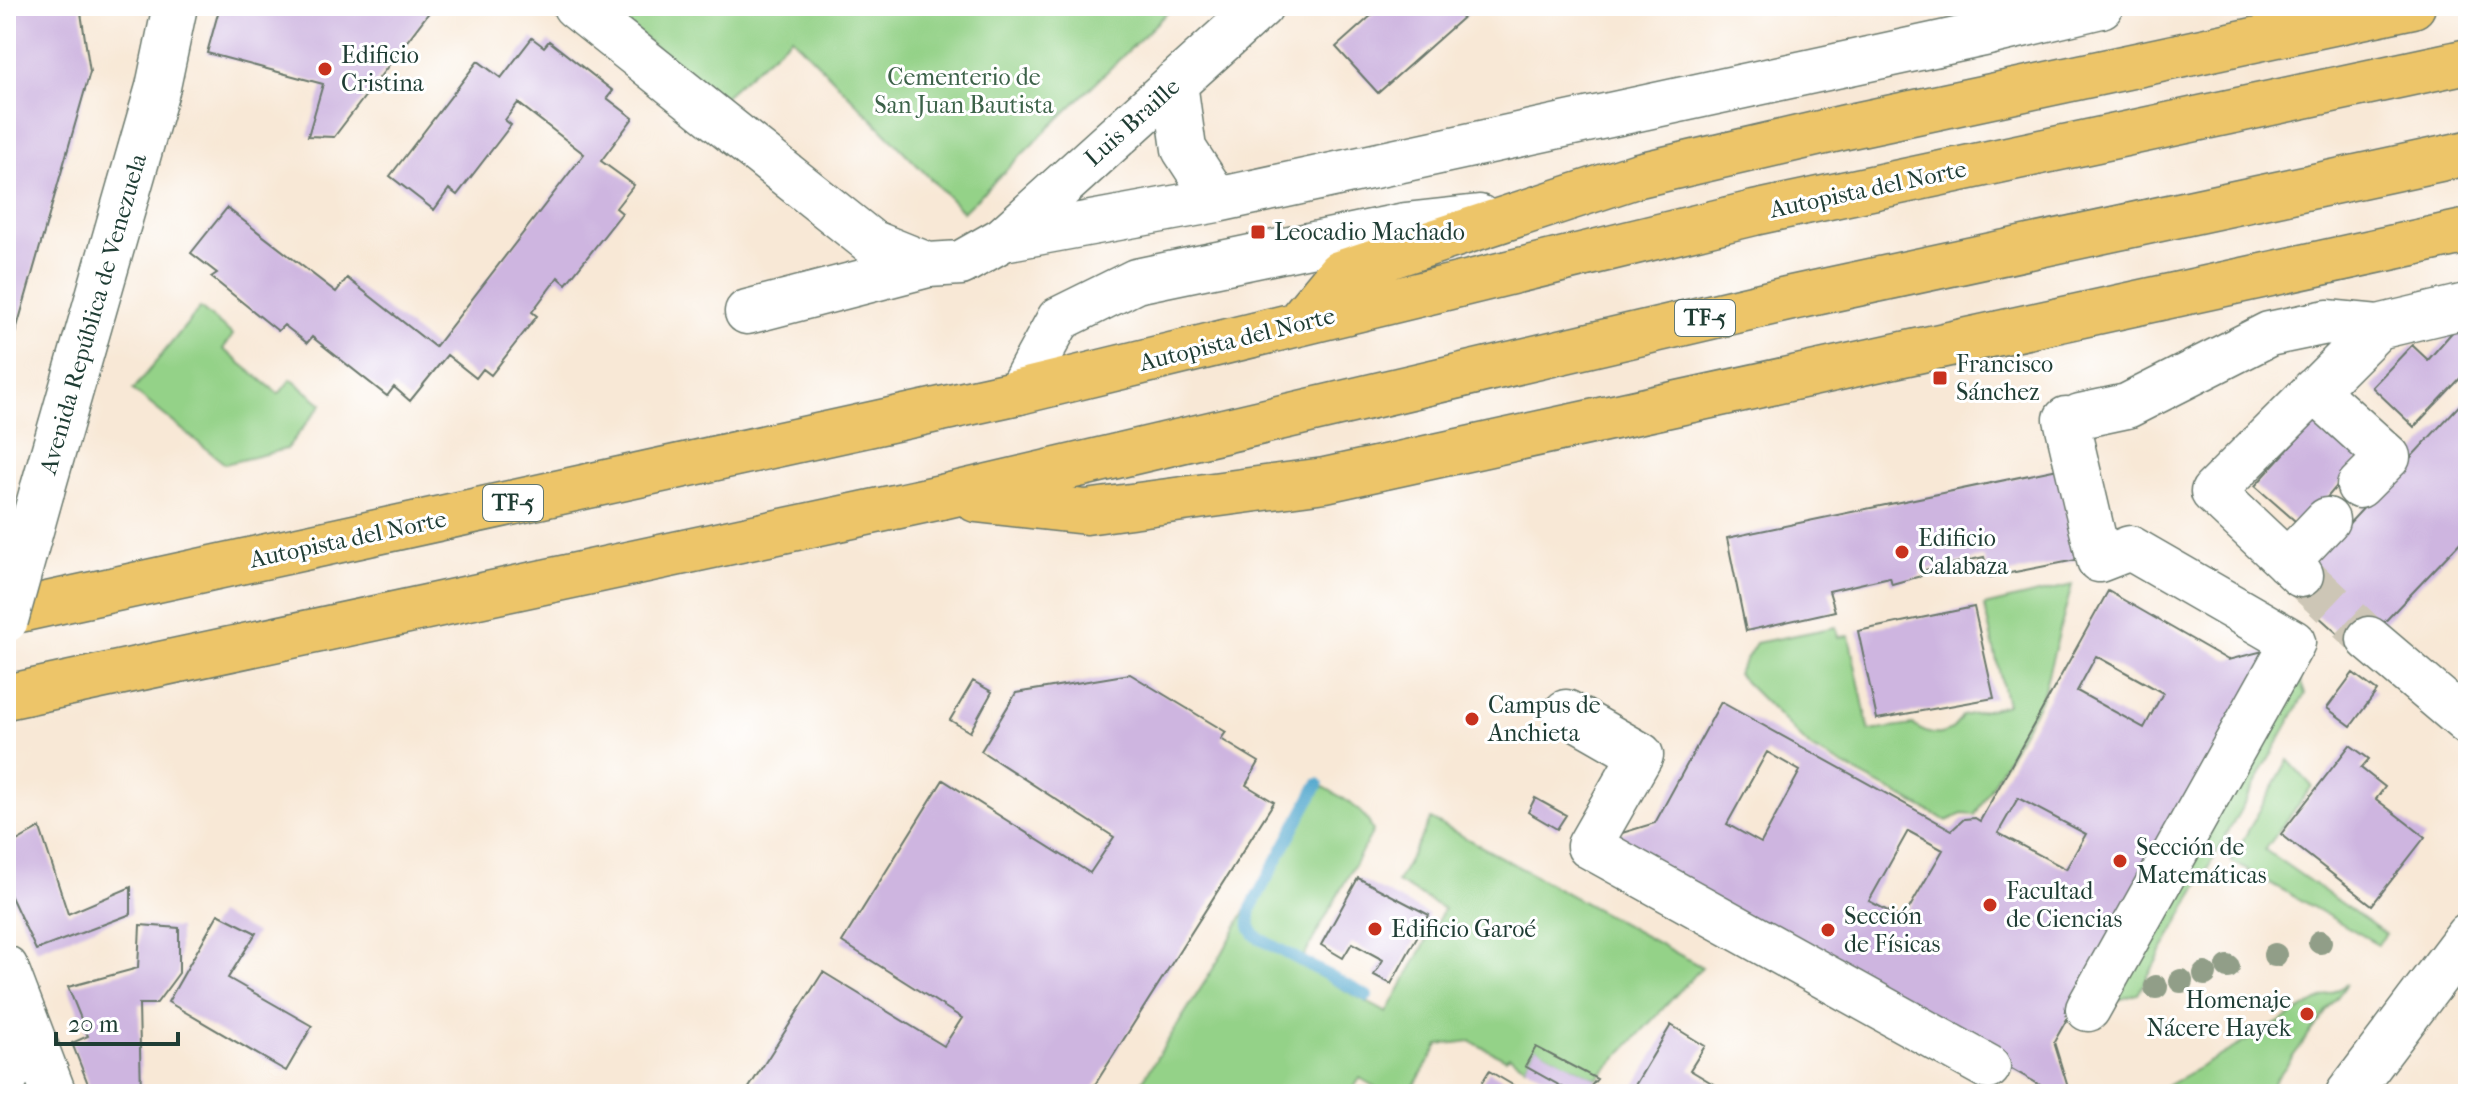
<svg xmlns="http://www.w3.org/2000/svg" width="2474" height="1100" viewBox="0 0 2474 1100" font-family="'IM FELL French Canon',serif">
  <rect width="100%" height="100%" fill="#fff"/>
  <filter id="ink" filterUnits="userSpaceOnUse"><feTurbulence type="fractalNoise" baseFrequency=".0125" numOctaves="2"/><feDisplacementMap in="SourceGraphic" scale="16" xChannelSelector="R" yChannelSelector="G"/><feConvolveMatrix kernelMatrix="1 2 1 2 8 2 1 2 1" color-interpolation-filters="sRGB"/></filter>
  <filter id="wash" filterUnits="userSpaceOnUse"><feTurbulence type="fractalNoise" baseFrequency=".006" numOctaves="4" result="noise"/><feDisplacementMap in="SourceGraphic" scale="32" xChannelSelector="R" yChannelSelector="G"/><feGaussianBlur stdDeviation="1.8" result="paint"/><feColorMatrix in="noise" values="0 0 0 0 0 0 0 0 0 0 0 0 0 0 0 0 0 1.4 0 .05"/><feComposite in="paint" operator="in"/></filter>
  <g filter="url(#wash)">
    <rect width="100%" height="100%" fill="#f8e8d6"/>
    <path fill="#94d288" stroke="#5a885e" stroke-width="2" d="M606,6H1174L963,212L792,37L719,101Z
      M200,308L233,335L223,349L279,394L291,379L322,404L286,449L225,464L133,390Z
      M2072,585L2042,697L1975,815L1962,814L1947,821L1812,749L1737,674L1756,643L1836,627L1838,637L1849,636L1869,731L1913,725C1933,739 1950,738 1962,716L2007,705L1984,606Z
      M2293,661L2305,694L2138,994L2102,1005Z
      M2288,760L2312,786L2265,850L2386,934L2378,944L2231,861Z
      M1315,782C1336,794 1364,807 1373,831L1299,965L1387,1013L1444,909L1397,882L1431,819L1702,967L1597,1079L1536,1048L1525,1066L1509,1056L1506,1059L1470,1041L1439,1045L1409,1094H1387L1360,1078L1350,1094H1134L1218,961Z
      M2347,984L2265,1094H2152L2170,1084Z"/>
    <g fill="none" stroke-linecap="round" stroke-linejoin="round">
      <path stroke="#52a8ce" stroke-width="12" d="M1318,784L1251,908C1249,922 1247,930 1260,939L1367,996"/>
    </g>
    <g id="blocks">
      <path fill="#ceb5e0" fill-rule="evenodd" d="M6,6H80L90,72L7,362L6,195L14,173L6,170Z
        M220,6H413L430,11L334,137L308,136L323,84L207,53Z
        M1382,6H1476L1378,93L1336,47Z
        M1829,6H1846L1836,14Z
        M532,38L544,47L549,41L613,91L607,98L633,118L601,161L634,185L616,208L622,213L566,284L558,277L532,312L537,316L491,375L483,369L476,378L447,355L410,401L394,387L387,396L312,337L307,343L284,325L278,331L211,277L217,273L191,253L227,208L336,292L347,278L435,347L584,154L518,103L505,120L511,125L457,195L449,189L434,210L390,176L478,61L501,78Z
        M2455,329L2468,340V370L2414,427L2372,387L2412,345L2428,360Z
        M2468,396V534L2357,651L2288,589Z
        M2320,414L2364,454L2302,527L2255,486Z
        M2058,469L2076,560L1990,577L1984,557L1920,571L1921,576L1892,584L1890,577L1829,591L1835,611L1746,631L1727,538Z
        M2108,591L2228,660L2275,648L2054,1042L2070,1094H2056L1609,842V837L1655,823L1721,702L1952,830L1964,819L1975,818L1980,821ZM2096,656L2163,693L2144,728L2077,691ZM1767,752L1800,771L1761,843L1727,824ZM2018,798L2086,834L2066,869L1998,833ZM1908,831L1943,850L1903,919L1869,901Z
        M1974,607L1994,698L1877,719L1858,631Z
        M2353,673L2377,691L2351,726L2327,708Z
        M1130,674L1226,732L1221,739L1259,762L1246,785L1274,802L1089,1094H745L823,972L944,1046L962,1018L842,942L943,780L1090,873L1114,837L981,751L1016,693Z
        M973,681L992,692L970,732L950,720Z
        M2350,745L2369,759L2361,768L2385,787L2376,799L2425,837L2372,905L2281,834Z
        M1535,798L1566,815L1557,829L1528,812Z
        M40,828L68,914L131,887V914L36,950L6,886V847Z
        M1358,878L1429,915L1391,984L1374,975L1383,960L1352,943L1343,958L1321,945Z
        M218,914L256,933L228,978L312,1026L286,1071L168,1002Z
        M140,925L179,928V973L156,1004H139L141,1094H92L72,1043L88,1036L68,987L138,968Z
        M1671,1025L1705,1046L1690,1070L1730,1094H1645L1634,1087Z
        M1536,1047L1597,1079L1584,1094H1575L1525,1066Z
        M1489,1071L1528,1094H1475Z
        M1364,1086L1377,1094H1359Z"/>
    </g>
  </g>
  <g filter="url(#ink)">
    <use href="#blocks" fill-opacity="0" stroke="#6b796d" stroke-width="2"/>
    <g fill="none" stroke-linecap="round" stroke-linejoin="round">
      <path stroke="#cdc6b6" stroke-width="44" stroke-dasharray="44 22" stroke-linecap="butt" d="M2301,575L2369,639"/>
      <g stroke="#6b796d" stroke-width="47">
        <path id="minor" d="M575,6L871,242L928,265L961,263L1003,239L1217,200L1984,34L2101,6
          M1175,83L1184,149L1217,200
          M1003,239L1261,6
          M747,312L928,265
          M2314,390L2388,457L2359,486
          M1019,392L1059,319L1136,281L1405,225L1479,217
          M2080,416L2127,406L2269,334L2327,322L2378,327
          M2066,419L2099,560L2130,548L2293,642L2088,1009
          M42,491L158,87L175,6
          M2287,562L2327,520
          M2301,575L2213,492L2378,327L2466,306
          M2369,639L2468,723
          M1566,712L1641,755L1589,846L1988,1067
          M6,968L54,1094
          M6,1078L14,1064L22,1011
          M2348,1094L2468,935"/>
      </g>
      <g stroke="#6b796d" stroke-width="47">
        <path id="highway" d="M1297,324L1339,273L1639,175L1846,127L2413,6
          M976,500L1086,512L1325,480L2468,231
          M6,613L1019,392L1754,213L2468,61
          M6,697L946,496L1787,299L2468,153"/>
      </g>
      <use href="#minor" stroke="#fff" stroke-width="44"/>
      <use href="#highway" stroke="#edc569" stroke-width="44"/>
      <g stroke="#6b796d" stroke-width="47" stroke-linecap="butt">
        <path id="minor-bridge" d="M6,620L42,491"/>
      </g>
      <use href="#minor-bridge" stroke="#fff" stroke-width="44"/>
    </g>
    <g fill="#919e88">
      <circle cx="2320" cy="942" r="12"/>
      <circle cx="2275" cy="955" r="12"/>
      <circle cx="2228" cy="967" r="12"/>
      <circle cx="2205" cy="974" r="12"/>
      <circle cx="2181" cy="981" r="12"/>
      <circle cx="2156" cy="987" r="12"/>
    </g>
  </g>
  <g fill="#c8321e" stroke="#fff" stroke-width="3">
    <circle cx="325" cy="69" r="8"/>
    <rect x="1250" y="224" width="16" height="16" rx="4"/>
    <rect x="1932" y="370" width="16" height="16" rx="4"/>
    <circle cx="1902" cy="552" r="8"/>
    <circle cx="1472" cy="719" r="8"/>
    <circle cx="2120" cy="861" r="8"/>
    <circle cx="1990" cy="905" r="8"/>
    <circle cx="1375" cy="929" r="8"/>
    <circle cx="1828" cy="930" r="8"/>
    <circle cx="2307" cy="1014" r="8"/>
  </g>
  <g text-anchor="middle" dominant-baseline="central" stroke-width="6" stroke-linejoin="round" paint-order="stroke">
    <g fill="#fff" stroke="#627771" stroke-width="2">
      <rect x="1675" y="300" width="60" height="36" rx="6"/>
      <rect x="483" y="485" width="60" height="36" rx="6"/>
    </g>
    <g font-size="22" font-weight="bold" fill="#1f3d34">
      <text x="1705" y="318">TF-5</text>
      <text x="513" y="503">TF-5</text>
    </g>
    <g font-size="24" fill="#1f3d34" stroke="#fff" text-anchor="start">
      <text x="341" y="55">Edificio<tspan x="341" dy="28">Cristina</tspan></text>
      <text x="1274" y="232">Leocadio Machado</text>
      <text x="1956" y="364">Francisco<tspan x="1956" dy="28">Sánchez</tspan></text>
      <text x="1918" y="538">Edificio<tspan x="1918" dy="28">Calabaza</tspan></text>
      <text x="1488" y="705">Campus de<tspan x="1488" dy="28">Anchieta</tspan></text>
      <text x="2136" y="847">Sección de<tspan x="2136" dy="28">Matemáticas</tspan></text>
      <text x="2006" y="891">Facultad<tspan x="2006" dy="28">de Ciencias</tspan></text>
      <text x="1844" y="916">Sección<tspan x="1844" dy="28">de Físicas</tspan></text>
      <text x="1391" y="929">Edificio Garoé</text>
      <text x="2291" y="1000" text-anchor="end">Homenaje<tspan x="2291" dy="28">Nácere Hayek</tspan></text>
    </g>
    <g font-size="24" fill="#3c6249" stroke="#fff">
      <text x="964" y="77">Cementerio de<tspan x="964" dy="28">San Juan Bautista</tspan></text>
    </g>
    <g font-size="24" fill="#1f3d34" stroke="#fff">
      <text transform="translate(1132 122) rotate(-42)">Luis Braille</text>
      <text transform="translate(1868 189) rotate(-12)">Autopista del Norte</text>
      <text transform="translate(93 314) rotate(-74)">Avenida República de Venezuela</text>
      <text transform="translate(1237 339) rotate(-14)">Autopista del Norte</text>
      <text transform="translate(348 539) rotate(-12)">Autopista del Norte</text>
    </g>
  </g>
  <rect width="2474" height="1100" fill="none" stroke="#fff" stroke-width="32"/>
  <path d="M56 1032v12h122v-12" fill="none" stroke="#1f3d34" stroke-width="4"/>
  <text x="68" y="1032" font-size="24" fill="#1f3d34" stroke="#ffffff" stroke-width="6" paint-order="stroke">20 m</text>
</svg>
